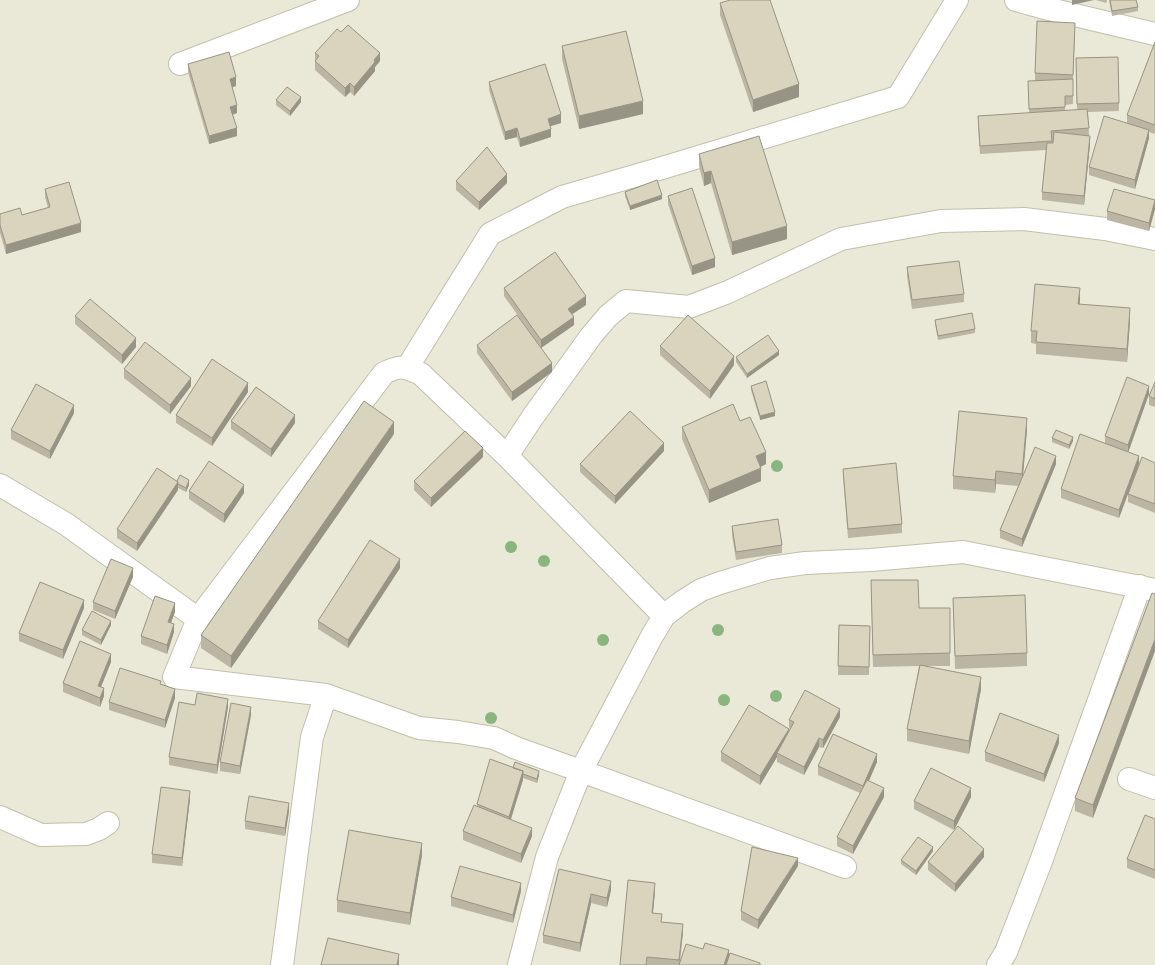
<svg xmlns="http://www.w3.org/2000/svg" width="1155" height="965" viewBox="0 0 1155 965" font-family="'Exo 2',sans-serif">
  <rect width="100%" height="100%" fill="#f6f5ea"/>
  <path fill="#eae8d7" d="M0,0H1155V965H0Z"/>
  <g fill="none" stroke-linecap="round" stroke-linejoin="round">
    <g stroke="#c2bfab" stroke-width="24">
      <path id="minor" d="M1016,0L1041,7L1155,34
        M180,64L348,0
        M407,368L490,234L562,197L662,168L898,97L957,0
        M507,456L532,418L591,336L608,316L626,301L689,307L728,292L841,239L941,221L1024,219L1105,229L1155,239
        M0,485L66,524L198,619
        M664,616L507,456L421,374C403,366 401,365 384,373L198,619L174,677L326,695L419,728L458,732L494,738L516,748L581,771L652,636L664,616L682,602L701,590L720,583L770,568L805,563L871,560L963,552L1155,590
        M1129,779L1155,788
        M0,817L41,835L86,834L99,829L108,823
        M282,965L312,737L326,695
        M519,965L547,857L581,771L845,867
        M998,965L1006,952L1040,864L1140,586"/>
    </g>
    <use href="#minor" stroke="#fff" stroke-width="22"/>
  </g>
  <g fill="#8bb57e">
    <circle cx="777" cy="466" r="6"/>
    <circle cx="511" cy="547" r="6"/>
    <circle cx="544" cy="561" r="6"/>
    <circle cx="718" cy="630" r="6"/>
    <circle cx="603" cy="640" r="6"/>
    <circle cx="776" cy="696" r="6"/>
    <circle cx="724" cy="700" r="6"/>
    <circle cx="491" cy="718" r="6"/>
  </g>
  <path fill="#bab6a3" d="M1096,0H1107L1106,3Z
    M1109,0H1136L1138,7V11L1112,16Z
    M720,3L799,97L753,112L720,15Z
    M1075,31L1073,83V104L1065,105V111L1077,110L1076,58L1118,57L1119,111L1088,112L1089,135L1090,144L1084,205L1042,200V192L1046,150L980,154L978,125V116L1029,113L1028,81H1035V73Z
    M1155,42V134L1149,132V138L1135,189L1089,175V167L1127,123V115Z
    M562,46L643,114L579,129L562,59Z
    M315,53L380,61L375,67V71L354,96L350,92L345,97L315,70Z
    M188,64L236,86L232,87L237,113L233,115L237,136L209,144L188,72Z
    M489,82L561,123L550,126L551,137L520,147L517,137L505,140L489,90Z
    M276,100L301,102L290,116L276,105Z
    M699,154L787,239L732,255L711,183L704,186L699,166Z
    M456,181L507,183L479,210L456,190Z
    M45,189L81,232L6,254L0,233V214L22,215L48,208L45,197Z
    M625,192L662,199L630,210L625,196Z
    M668,196L715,267L692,275L668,204Z
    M1155,209L1149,231L1107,220V211Z
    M907,267L964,294V302L912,309L907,276Z
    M504,288L586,305L572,314L574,325L541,348L504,296Z
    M1080,300V304L1130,321L1127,362L1036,354V344L1031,343V331Z
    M75,316L136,347L122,364L75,324Z
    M935,320L975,329V333L938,340L935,324Z
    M477,345L552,372L512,401L477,353Z
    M660,346L734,365L710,399L660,355Z
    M779,355L747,378L736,362V357Z
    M124,369L191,386L170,414L124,378Z
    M1155,382V407L1149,405V396Z
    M751,386L775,416L760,420L751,390Z
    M248,392L212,446L176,423V415Z
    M1149,394L1128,452L1139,464L1129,490L1155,463V513L1128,502V494L1119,518L1061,498V489L1105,443V436Z
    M74,413L50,459L11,439V430Z
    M231,421L295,423L271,457L231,429Z
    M740,421L766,464L760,467L761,481L709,503L682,439V427Z
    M1027,430L1023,475L1056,464L1022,547L1000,538V530L1018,486L996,484L995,493L953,489V476Z
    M394,434L231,668L201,648V635Z
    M1052,438L1073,441L1069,449L1052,442Z
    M664,451L615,504L580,472V464Z
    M483,457L431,507L414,490V481Z
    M843,469L902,524V533L848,538L843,477Z
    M177,481L189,485L186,492L178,488V490L137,551L117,538V529Z
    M189,491L244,493L224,523L189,499Z
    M732,526L782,545V553L736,560L732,535Z
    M400,568L348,648L318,629V621Z
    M133,577L115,619L93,610V602Z
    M871,593L919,608H950V666H927L981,689L969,754L907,741V729L919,666L873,667Z
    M1152,593L1093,818L1075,811V798Z
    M953,598L1027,653V666L955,669Z
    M84,608L63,659L19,641V633Z
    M175,612L171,623L174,632L167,654L141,644V636Z
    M111,625L101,645L82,635V630Z
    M839,625L870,626L869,675H838Z
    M111,662L101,687L104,696L100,707L63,692V683Z
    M161,684L175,698L165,728L109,710V702Z
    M195,705L228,707L217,774L169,765V757Z
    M251,715L240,774L220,771V762Z
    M840,717L823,748L819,747L804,775L777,762V757L760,785L721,761V752L789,732L790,729L789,728V720Z
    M1059,743L1044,782L985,761V752Z
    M877,762L869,781L884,797L853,854L837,846V837L860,793L818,775V766Z
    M513,768L539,775L537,783L523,778L511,819L532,836L521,863L463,840V831L477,806V804Z
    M971,797L954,830L914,809V801Z
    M190,799L182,866L152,863V854Z
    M289,811L285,836L245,829V821Z
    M1155,819V879L1127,868V859Z
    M933,851L916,875L901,864V860Z
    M422,855L410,925L337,912V900Z
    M984,857L955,892L928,870V862Z
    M798,866L758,929L741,920V911Z
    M559,869L611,890L607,907L591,903L580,952L543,943V935Z
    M521,891L513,923L451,906V897Z
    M655,892L653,913L662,922L683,932L680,963L729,957L760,965H620Z"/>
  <path fill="#979485" d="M1072,0H1094L1072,5Z
    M380,53V61L375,67V71L354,96V87L374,60Z
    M236,77V86L230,88V79Z
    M350,83V92L345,97V88Z
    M799,84V97L753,112V100Z
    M301,97V102L290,116V111Z
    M643,101V114L579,129V116Z
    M237,105V113L230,115V107Z
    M561,114V123L548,127V119Z
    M237,128V136L209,144V136Z
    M517,128V137L505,140V132Z
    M551,129V137L520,147V139Z
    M1149,130V138L1135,189V180Z
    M1090,136V144L1084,205V196Z
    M711,171V183L704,186V173Z
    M507,174V183L479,210V202Z
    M662,195V199L630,210V206Z
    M1155,200V209L1149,231V223Z
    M81,223V232L6,254V245Z
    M787,226V239L732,255V242Z
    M715,258V267L692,275V266Z
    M1080,288V300L1078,317V304Z
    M586,296V305L568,317V309Z
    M1130,308V321L1127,362V349Z
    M574,317V325L541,348V340Z
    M136,338V347L122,364V355Z
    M779,351V355L747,378V374Z
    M734,356V365L710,399V391Z
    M552,363V372L512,401V392Z
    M191,378V386L170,414V405Z
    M248,383V392L212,446V438Z
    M1149,386V394L1128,453V445Z
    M74,405V413L50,459V451Z
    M775,412V416L760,420V416Z
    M295,415V423L271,457V449Z
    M1027,418V430L1022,486V474Z
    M394,422V434L231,668V656Z
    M1073,437V441L1069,449V445Z
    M664,443V451L615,504V496Z
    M483,448V457L431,507V498Z
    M766,452V464L756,469V456Z
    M1056,456V464L1022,547V539Z
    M1139,456V464L1119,518V510Z
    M761,468V481L709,503V490Z
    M996,471V484L995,493V480Z
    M189,480V485L186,492V488Z
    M178,482V490L137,551V543Z
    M244,485V493L224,523V514Z
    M400,559V568L348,648V640Z
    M133,568V577L115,619V611Z
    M84,600V608L63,659V650Z
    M175,603V612L168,630V622Z
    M111,621V625L101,645V640Z
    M174,624V632L167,654V645Z
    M1155,639V651L1093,818V805Z
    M111,654V662L98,694V686Z
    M981,677V689L969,754V741Z
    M104,688V696L100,707V698Z
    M175,689V698L165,728V720Z
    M228,699V707L217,774V765Z
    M251,707V715L240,774V766Z
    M840,709V717L823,748V740Z
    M789,729V737L777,753V757L760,785V776Z
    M1059,735V743L1044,782V774Z
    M819,738V747L804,775V767Z
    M877,754V762L863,794V786Z
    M523,771V780L509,825V817Z
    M539,771V775L537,783V779Z
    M884,788V797L853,854V846Z
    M971,788V797L954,830V821Z
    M190,791V799L182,866V858Z
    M289,803V811L285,836V828Z
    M532,828V836L521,863V854Z
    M422,843V855L410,925V913Z
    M933,847V851L916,875V871Z
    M984,849V857L955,892V884Z
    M798,858V866L758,929V920Z
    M611,881V890L607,907V898Z
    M521,883V891L513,923V915Z
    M655,883V892L652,922V913Z
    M591,894V903L580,952V943Z
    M683,924V932L679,965V960Z
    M729,950V959L727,965H724Z
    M399,954V965H397Z"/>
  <path fill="#d8d4be" stroke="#979485" d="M730,0H770L799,84L753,100L720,3Z
    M1110,0H1136L1138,7L1112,11Z
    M1037,21L1075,23L1073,75L1035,73Z
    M348,25L380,53L374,60L375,62L354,87L350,83L345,88L315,61L319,56L315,53L337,29L341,32Z
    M626,31L643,101L579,116L562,46Z
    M1155,42V125L1127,115Z
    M229,52L236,77L230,79L237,105L230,107L237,128L209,136L188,64Z
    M1118,57L1119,103L1077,104L1076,58Z
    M545,64L561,114L548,119L551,129L520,139L517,128L505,132L489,82Z
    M1073,79V96H1065V107L1029,109L1028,81Z
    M287,87L301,97L290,111L276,100Z
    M1087,109L1089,128L1051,131L1052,141L980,146L978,116Z
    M1104,116L1149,130L1135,180L1089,167Z
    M1054,132L1090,136L1084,196L1042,192L1047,143H1053Z
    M759,136L787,226L732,242L711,171L704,173L699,154Z
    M487,147L507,174L479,202L456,181Z
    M657,180L662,195L630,206L625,192Z
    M69,182L81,223L6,245L0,225V214L20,208L22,215L50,207L45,189Z
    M692,188L715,258L692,266L668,196Z
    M1114,189L1155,200L1149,223L1107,211Z
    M555,252L586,296L568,309L574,317L541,340L504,288Z
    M959,261L964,294L912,300L907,267Z
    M1035,284L1080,288L1078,304L1130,308L1127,349L1036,342L1037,331H1031Z
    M90,299L136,338L122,355L75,316Z
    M972,313L975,329L938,336L935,320Z
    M517,315L552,363L512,392L477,345Z
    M688,315L734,356L710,391L660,346Z
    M768,335L779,351L747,374L736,357Z
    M145,342L191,378L170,405L124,369Z
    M212,359L248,383L212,438L176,415Z
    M1127,377L1149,386L1128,445L1105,436Z
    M766,381L775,412L760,416L751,386Z
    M1155,382V399L1149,396Z
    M36,384L74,405L50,451L11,430Z
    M256,387L295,415L271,449L231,421Z
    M364,401L394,422L231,656L201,635Z
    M733,404L740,421L750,417L766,452L756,456L761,468L709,490L682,427Z
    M630,411L664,443L615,496L580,464Z
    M959,411L1027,418L1022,474L996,471L995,480L953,476Z
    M1056,430L1073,437L1069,445L1052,438Z
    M465,431L483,448L431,498L414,481Z
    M1080,434L1139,456L1119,510L1061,489Z
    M1035,447L1056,456L1022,539L1000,530Z
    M1142,457L1155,463V504L1128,494Z
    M209,461L244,485L224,514L189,491Z
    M896,463L902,524L848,529L843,469Z
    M157,468L178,482L137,543L117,529Z
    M180,475L189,480L186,488L178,484V482L177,481Z
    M778,519L782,545L736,552L732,526Z
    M370,540L400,559L348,640L318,621Z
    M111,559L133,568L115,611L93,602Z
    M871,580H918L919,608H950V653L873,655Z
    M40,582L84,600L63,650L19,633Z
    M1152,593L1155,594V639L1093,805L1075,798Z
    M1025,595L1027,653L955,656L953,598Z
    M155,596L175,603L168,622L174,624L167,645L141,636Z
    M92,611L111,621L101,640L82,630Z
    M839,625L870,626L869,667L838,666Z
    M80,641L111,654L98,686L104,688L100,698L63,683Z
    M920,665L981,677L969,741L907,729Z
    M120,668L161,681L160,684L175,689L165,720L109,702Z
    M805,690L840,709L823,740L819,738L804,767L777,753L794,722L789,720Z
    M197,693L228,699L217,765L169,757L179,702L195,705Z
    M231,703L251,707L240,766L220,762Z
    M749,705L789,729L760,776L721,752Z
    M1000,713L1059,735L1044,774L985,752Z
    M833,734L877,754L863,786L818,766Z
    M490,759L523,771L509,817L477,804Z
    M515,762L539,771L537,779L523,774V771L513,768Z
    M931,768L971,788L954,821L914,801Z
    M867,780L884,788L853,846L837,837Z
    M161,787L190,791L182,858L152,854Z
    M249,796L289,803L285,828L245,821Z
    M474,805L532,828L521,854L463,831Z
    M1145,815L1155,819V870L1127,859Z
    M958,826L984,849L955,884L928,862Z
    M349,830L422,843L410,913L337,900Z
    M918,837L933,847L916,871L901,860Z
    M752,847L798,858L758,920L741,911Z
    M460,866L521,883L513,915L451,897Z
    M559,869L611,881L607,898L591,894L580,943L543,935Z
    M628,880L655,883L652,913L662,914L661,922L683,924L679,960L647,957L646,965H620Z
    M328,938L399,954L397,965H321Z
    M705,943L729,950L724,965H679L686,944L703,949Z
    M730,953L760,963V965H726Z"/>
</svg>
